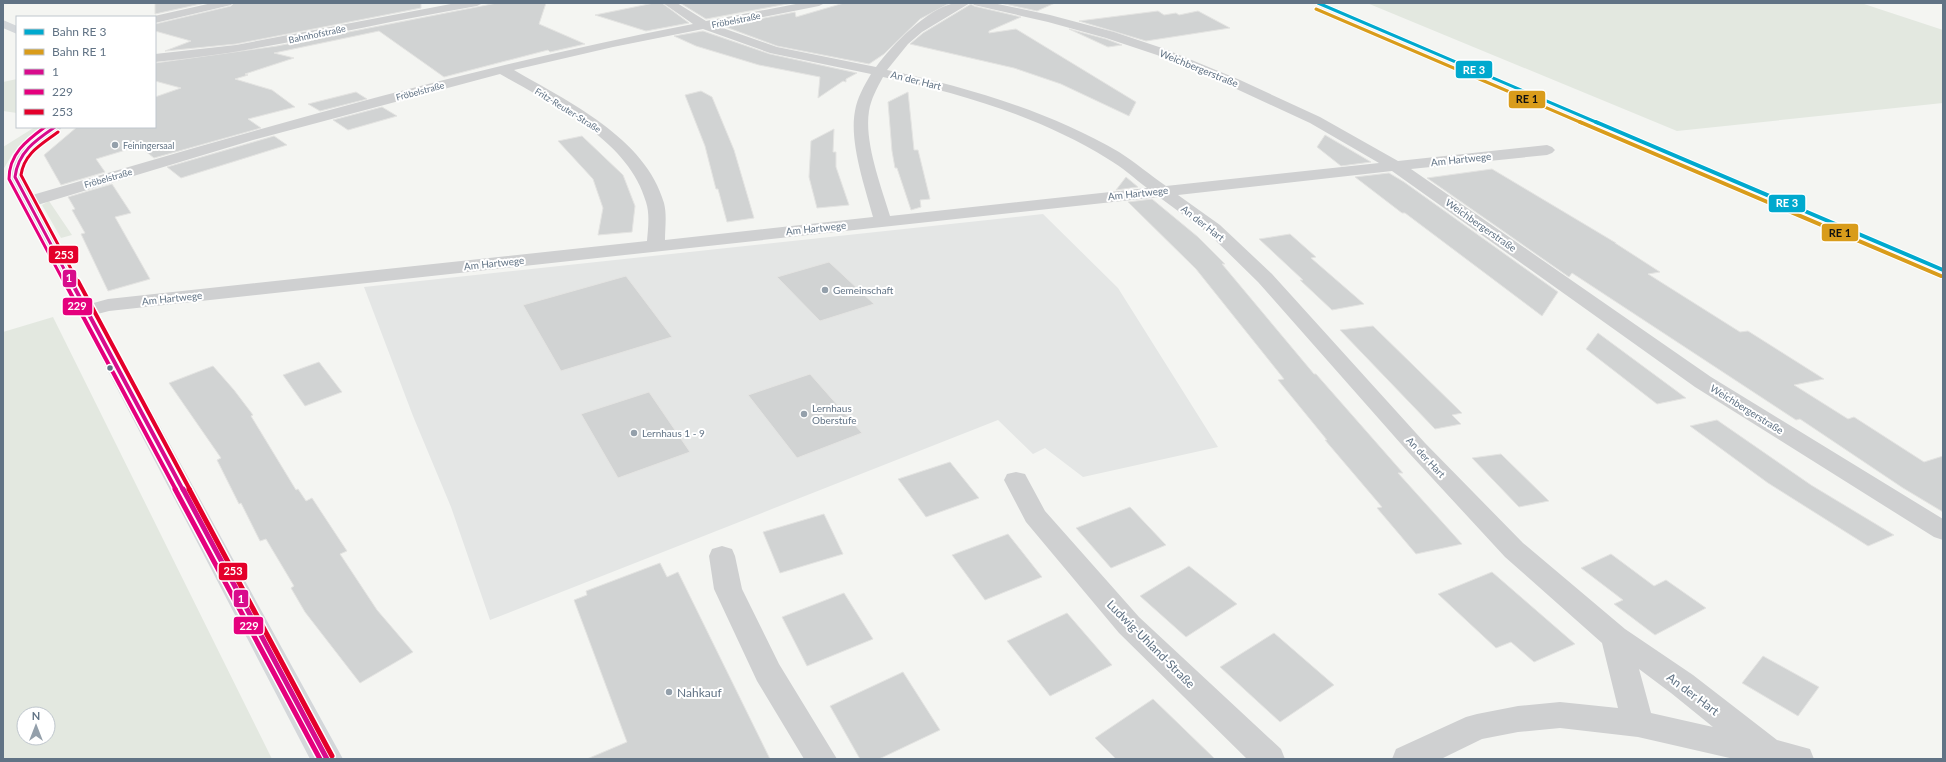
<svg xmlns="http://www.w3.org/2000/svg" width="1946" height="762" viewBox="0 0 1946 762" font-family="Lato,sans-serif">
  <rect width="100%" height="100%" fill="#f4f5f2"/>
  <path fill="#e4e6e5" d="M1043,214L1118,288L1218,447L1083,477L1045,448L1033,454L998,420L490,620L451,507L413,416L364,287Z"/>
  <path fill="#e3e8e0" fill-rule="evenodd" d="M1367,3H1861L1943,30V103L1677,131Z
    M17,79V113L3,111V82Z
    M35,127H46L13,153L3,170V147Z
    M49,201L72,235L61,238L42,205Z
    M53,317L272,759H3V332ZM24,714H48V738H24Z"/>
  <path fill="#d1d3d3" stroke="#e4e4e2" d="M155,3H205L155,14Z
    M234,3H421V8L236,44L165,51L191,41L155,31V24L231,6Z
    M497,3H546L539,24L585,44L550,52L548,50L444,77L379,31L274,53L294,58L245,74L248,75L235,79L272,90L295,107L248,119L261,128L154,158L139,146L96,159L105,172L61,185L44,155L77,127H155V97L181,88L155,81V63L277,46Z
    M654,3H662L689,23L646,31L595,15Z
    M680,3H793L706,19Z
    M844,3H950L920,19L884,54L869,64L777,46L723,26L795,12L796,17Z
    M1000,3H1055L1037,11Z
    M971,4L974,6L1021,17L989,31V33L1016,29L1136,102L1129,116L1061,84L1014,68L910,44L923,33Z
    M1158,11L1164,15L1176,13L1179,15L1198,11L1230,28L1146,41L1079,21Z
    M1069,29L1106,39L1122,45L1108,47Z
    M703,31L770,54L857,73L846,79V82L843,81L818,98L820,77L759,65L696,46L674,36Z
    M701,91L712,97L734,150L754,218L727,222L718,189H716L705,146L685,95Z
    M356,92L367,99L320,111L308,104Z
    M908,92L914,150H918L930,199L920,200L921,207L911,210L897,168H895L892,151L888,102Z
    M382,107L397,116L348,130L333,120Z
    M834,129L833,152H836V167L849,205L817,208L809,177L811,141Z
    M1325,135L1371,162L1341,166L1317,147Z
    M274,136L287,145L181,178L167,167Z
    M582,136L623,175L635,206L632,232L598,235L603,208L593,179L558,141Z
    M1492,169L1616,243H1615L1660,272L1648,274L1740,332L1748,331L1824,379L1794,385L1848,419L1854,417L1924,462L1943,456V512L1903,488L1800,419L1796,420L1572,273L1569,277L1427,178Z
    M1389,173L1404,182L1558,292L1542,316L1405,213H1402L1355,177Z
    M1126,177L1138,187L1116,190Z
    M112,184L131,213L115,217L150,279L108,291L81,234L85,233L72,210L75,209L68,197Z
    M1152,199L1198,237L1225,264H1222L1314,374H1316L1403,473H1398L1462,544L1416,554L1377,508L1382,507L1325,440H1327L1278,380L1284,379L1196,269L1128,202Z
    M1290,234L1316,257L1311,258L1364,304L1332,310L1300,280H1303L1259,239Z
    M829,262L874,304L820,321L777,277Z
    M626,276L672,337L561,371L523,305Z
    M1373,326L1462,413L1452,415L1461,424L1435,429L1340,330Z
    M1598,333L1686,398L1657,404L1586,349Z
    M319,362L342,392L305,406L283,375Z
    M213,366L234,390L253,415L251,416L296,490L298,489L306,501L312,498L347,551L340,554L377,610L413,652L360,683L305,612L291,588L294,586L266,539L260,541L241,503L239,504L217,460L221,458L169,383Z
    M810,374L862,433L797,458L748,395Z
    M649,392L690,452L618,478L581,414Z
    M1717,420L1811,485L1894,535L1868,546L1768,483L1690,426Z
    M1501,454L1549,501L1519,507L1472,458Z
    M950,462L979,498L926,517L898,479Z
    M1130,507L1166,545L1111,568L1076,528Z
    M824,514L843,554L780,573L763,532Z
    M1008,534L1042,577L985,600L952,555Z
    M1611,554L1654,586L1666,580L1706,608L1655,635L1614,604L1623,600L1581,568Z
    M660,563L667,577L678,572L770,759H587L627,742L574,600L587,595L586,591Z
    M1189,566L1237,604L1186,637L1140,596Z
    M1492,572L1575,644L1534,662L1511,642L1496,648L1438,594Z
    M844,593L873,639L807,666L782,617Z
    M1067,613L1112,665L1050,696L1007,641Z
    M1274,633L1334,685L1280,722L1220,667Z
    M1763,656L1819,687L1798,716L1742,683Z
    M903,672L940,730L879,759H860L830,706Z
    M1153,699L1215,759H1116L1095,738Z"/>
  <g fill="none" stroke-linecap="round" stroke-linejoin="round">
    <path fill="#cfd0d1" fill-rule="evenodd" d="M212,3H233L231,5L155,23V17H150Z
      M456,3H483L477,6C369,24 264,52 155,62V54L236,45Z
      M663,3H677L706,21L801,3H825L819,6L717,26L777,47L876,67C892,45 926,10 954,3C959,2 965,3 970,3L922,32L908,44L887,70C967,87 1048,111 1119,152C1135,162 1150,175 1166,186L1379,163L1310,123L1230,86L1157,55L1106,38L1048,22L974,5L972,3H993L1050,15L1114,32L1165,49L1240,80L1320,117L1398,161L1547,145L1552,147L1555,150L1552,153L1547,155L1411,169L1711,377L1943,519V540L1934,537L1695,387L1392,171L1178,195L1220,225L1272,274L1425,443L1523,543L1625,629L1693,675L1777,740L1810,749L1814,759H1734L1638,737L1560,728L1518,732L1482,739L1441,759H1392L1396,749L1466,717L1477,714L1518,706L1560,702L1618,708L1602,643L1505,557L1409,453L1258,282L1208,233L1159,197L109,311L86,317L79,315L76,311L79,307L108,299L647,241C648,229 650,214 646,202C629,140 552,104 500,74L253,140L34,206L28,207L22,206L20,202L22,198C244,133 466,68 693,24ZM703,29L770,53L871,74C864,86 857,98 855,111C849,142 865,187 873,217L665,240C665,228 667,215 664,203C646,138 567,101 514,70L613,47ZM883,77C961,93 1040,117 1108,159C1122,167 1134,178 1147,188L890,216C881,186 864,142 869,111C871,99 877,88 883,77ZM1639,669L1671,693L1713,727L1651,713Z
      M1016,472L1025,474L1045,511L1139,617L1281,749L1285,759H1247L1119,633L1026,522L1004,480L1007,474Z
      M722,546L732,549L735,556L742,589L779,664L837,759H804L757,681L714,589L709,556L712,549Z"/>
    <path fill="#d4d7da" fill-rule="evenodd" d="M3,20L17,26V34L3,28Z
      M45,127H62C49,147 22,146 23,177L343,759H310L7,177C7,153 27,140 45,127Z"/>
    <g stroke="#fff" stroke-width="5.5">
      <path id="bus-1-far2" d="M55,127C36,140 18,152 15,177L71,282"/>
    </g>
    <g stroke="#fff" stroke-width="7">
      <path id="bus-1-far1" d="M71,281L183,490"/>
    </g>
    <g stroke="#fff" stroke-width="8">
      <path id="bus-1" d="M183,489L327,759"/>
    </g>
    <g stroke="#fff" stroke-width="5.5">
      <path id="bus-2-far2" d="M45,127C26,141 9,154 9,179L64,282"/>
    </g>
    <g stroke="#fff" stroke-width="7">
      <path id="bus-2-far1" d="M64,281L176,490"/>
    </g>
    <g stroke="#fff" stroke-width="8">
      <path id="bus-2" d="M175,489L320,759"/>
    </g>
    <g stroke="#fff" stroke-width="5.5">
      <path id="bus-3-far2" d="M58,132C42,144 24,153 21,175L78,282"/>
    </g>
    <g stroke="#fff" stroke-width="7">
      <path id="bus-3-far1" d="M78,281L190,490"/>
    </g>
    <g stroke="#fff" stroke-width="8">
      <path id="bus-3" d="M189,489L332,756"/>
    </g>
    <use href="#bus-1-far2" stroke="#d80c8c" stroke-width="3"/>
    <use href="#bus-1-far1" stroke="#d80c8c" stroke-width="4"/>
    <use href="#bus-1" stroke="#d80c8c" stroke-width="5"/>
    <use href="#bus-2-far2" stroke="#e5007d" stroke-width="3"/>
    <use href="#bus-2-far1" stroke="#e5007d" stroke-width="4"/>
    <use href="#bus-2" stroke="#e5007d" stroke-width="5"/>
    <use href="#bus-3-far2" stroke="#e4002b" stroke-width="3"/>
    <use href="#bus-3-far1" stroke="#e4002b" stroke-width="4"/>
    <use href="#bus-3" stroke="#e4002b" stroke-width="5"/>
    <g stroke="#fff" stroke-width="5">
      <path id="rail-1-far1" d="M1318,3L1598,123"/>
    </g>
    <g stroke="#fff" stroke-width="6">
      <path id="rail-1" d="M1596,122L1943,270"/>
    </g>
    <g stroke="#fff" stroke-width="5">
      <path id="rail-2-far1" d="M1316,9L1582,123"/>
    </g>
    <g stroke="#fff" stroke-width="6">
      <path id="rail-2" d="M1580,122L1941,276"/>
    </g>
    <use href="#rail-1-far1" stroke="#00a9ce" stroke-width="3"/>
    <use href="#rail-1" stroke="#00a9ce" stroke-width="4"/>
    <use href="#rail-2-far1" stroke="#d99c1b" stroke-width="3"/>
    <use href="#rail-2" stroke="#d99c1b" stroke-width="4"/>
  </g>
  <g fill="#94a0ab" stroke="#fff" stroke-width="1.5">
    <circle cx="115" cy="145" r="4"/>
    <circle cx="825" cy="290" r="4"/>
    <circle cx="804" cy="414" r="4"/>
    <circle cx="634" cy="433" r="4"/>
    <circle cx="669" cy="692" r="4"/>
  </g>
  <circle fill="#617385" stroke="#fff" stroke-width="1.5" cx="110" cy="368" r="3.5"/>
  <g text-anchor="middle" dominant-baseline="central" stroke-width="4" stroke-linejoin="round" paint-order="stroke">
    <g font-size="9" fill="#617385" stroke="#fff">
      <text transform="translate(736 20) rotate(-11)">Fröbelstraße</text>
      <text transform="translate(317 34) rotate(-12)">Bahnhofstraße</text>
      <text transform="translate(420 91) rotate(-15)">Fröbelstraße</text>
      <text transform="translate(568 110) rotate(32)">Fritz-Reuter-Straße</text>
      <text transform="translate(108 178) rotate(-16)">Fröbelstraße</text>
    </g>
    <g font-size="9" fill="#617385" stroke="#fff" text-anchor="start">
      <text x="123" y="145">Feiningersaal</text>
    </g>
    <g font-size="10" fill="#617385" stroke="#fff">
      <text transform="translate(1199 68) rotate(22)">Weichbergerstraße</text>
      <text transform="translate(916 80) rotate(14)">An der Hart</text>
      <text transform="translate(1461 159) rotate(-6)">Am Hartwege</text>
      <text transform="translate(1138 193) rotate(-6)">Am Hartwege</text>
      <text transform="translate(1203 223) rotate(38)">An der Hart</text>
      <text transform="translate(1481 225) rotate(35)">Weichbergerstraße</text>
      <text transform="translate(816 228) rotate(-6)">Am Hartwege</text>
      <text transform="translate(494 263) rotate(-6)">Am Hartwege</text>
      <text transform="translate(172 298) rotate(-6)">Am Hartwege</text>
      <text transform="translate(1747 409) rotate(32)">Weichbergerstraße</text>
      <text transform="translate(1426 457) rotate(47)">An der Hart</text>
    </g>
    <g font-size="10" fill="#617385" stroke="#fff" text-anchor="start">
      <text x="833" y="290">Gemeinschaft</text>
      <text x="812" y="408">Lernhaus<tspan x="812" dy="12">Oberstufe</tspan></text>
      <text x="642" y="433">Lernhaus 1 - 9</text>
    </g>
    <g font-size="12" fill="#617385" stroke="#fff">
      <text transform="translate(1151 644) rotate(45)">Ludwig-Uhland-Straße</text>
      <text transform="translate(1693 694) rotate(37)">An der Hart</text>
    </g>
    <g font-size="12" fill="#617385" stroke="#fff" text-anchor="start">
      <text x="677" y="692">Nahkauf</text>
    </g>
  </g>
  <g stroke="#fff" stroke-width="1.5">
    <rect x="1455" y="60" width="38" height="19" rx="4" fill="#00a9ce"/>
    <rect x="1508" y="90" width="38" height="19" rx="4" fill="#d99c1b"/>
    <rect x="1768" y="194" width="38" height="19" rx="4" fill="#00a9ce"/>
    <rect x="1821" y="223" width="38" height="19" rx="4" fill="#d99c1b"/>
    <rect x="48" y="245" width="31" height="19" rx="4" fill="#e4002b"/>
    <rect x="62" y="269" width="15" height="19" rx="4" fill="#d80c8c"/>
    <rect x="62" y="297" width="31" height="19" rx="4" fill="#e5007d"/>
    <rect x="218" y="562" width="30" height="19" rx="4" fill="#e4002b"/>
    <rect x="233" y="589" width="16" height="19" rx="4" fill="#d80c8c"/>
    <rect x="233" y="616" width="31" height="19" rx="4" fill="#e5007d"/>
  </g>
  <g font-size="11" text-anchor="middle" font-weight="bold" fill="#fff">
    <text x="1474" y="74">RE 3</text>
    <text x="1787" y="207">RE 3</text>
    <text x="64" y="259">253</text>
    <text x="69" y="282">1</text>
    <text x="77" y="310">229</text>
    <text x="233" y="575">253</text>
    <text x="241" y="603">1</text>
    <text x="249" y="630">229</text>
  </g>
  <g font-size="11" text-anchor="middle" font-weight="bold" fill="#111">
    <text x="1527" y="103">RE 1</text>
    <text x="1840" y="237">RE 1</text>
  </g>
  <rect width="1946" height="762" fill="none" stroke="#617385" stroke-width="8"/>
  <rect x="16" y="16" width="140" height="112" fill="#ffffff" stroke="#c0c7ce"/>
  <rect x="24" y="29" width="20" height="6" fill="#00a9ce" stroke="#c0c7ce"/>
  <text x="52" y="36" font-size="12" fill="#617385">Bahn RE 3</text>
  <rect x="24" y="49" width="20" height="6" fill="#d99c1b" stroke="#c0c7ce"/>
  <text x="52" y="56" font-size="12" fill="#617385">Bahn RE 1</text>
  <rect x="24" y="69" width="20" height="6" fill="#d80c8c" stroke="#c0c7ce"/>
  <text x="52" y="76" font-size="12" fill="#617385">1</text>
  <rect x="24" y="89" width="20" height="6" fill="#e5007d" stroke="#c0c7ce"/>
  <text x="52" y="96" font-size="12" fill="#617385">229</text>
  <rect x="24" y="109" width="20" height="6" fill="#e4002b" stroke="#c0c7ce"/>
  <text x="52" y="116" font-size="12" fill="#617385">253</text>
  <g transform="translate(36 726)"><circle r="19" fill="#ffffff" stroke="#c0c7ce"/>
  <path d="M0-3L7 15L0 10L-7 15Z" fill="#94a0ab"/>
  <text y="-6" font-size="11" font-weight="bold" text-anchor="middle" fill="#617385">N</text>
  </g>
</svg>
